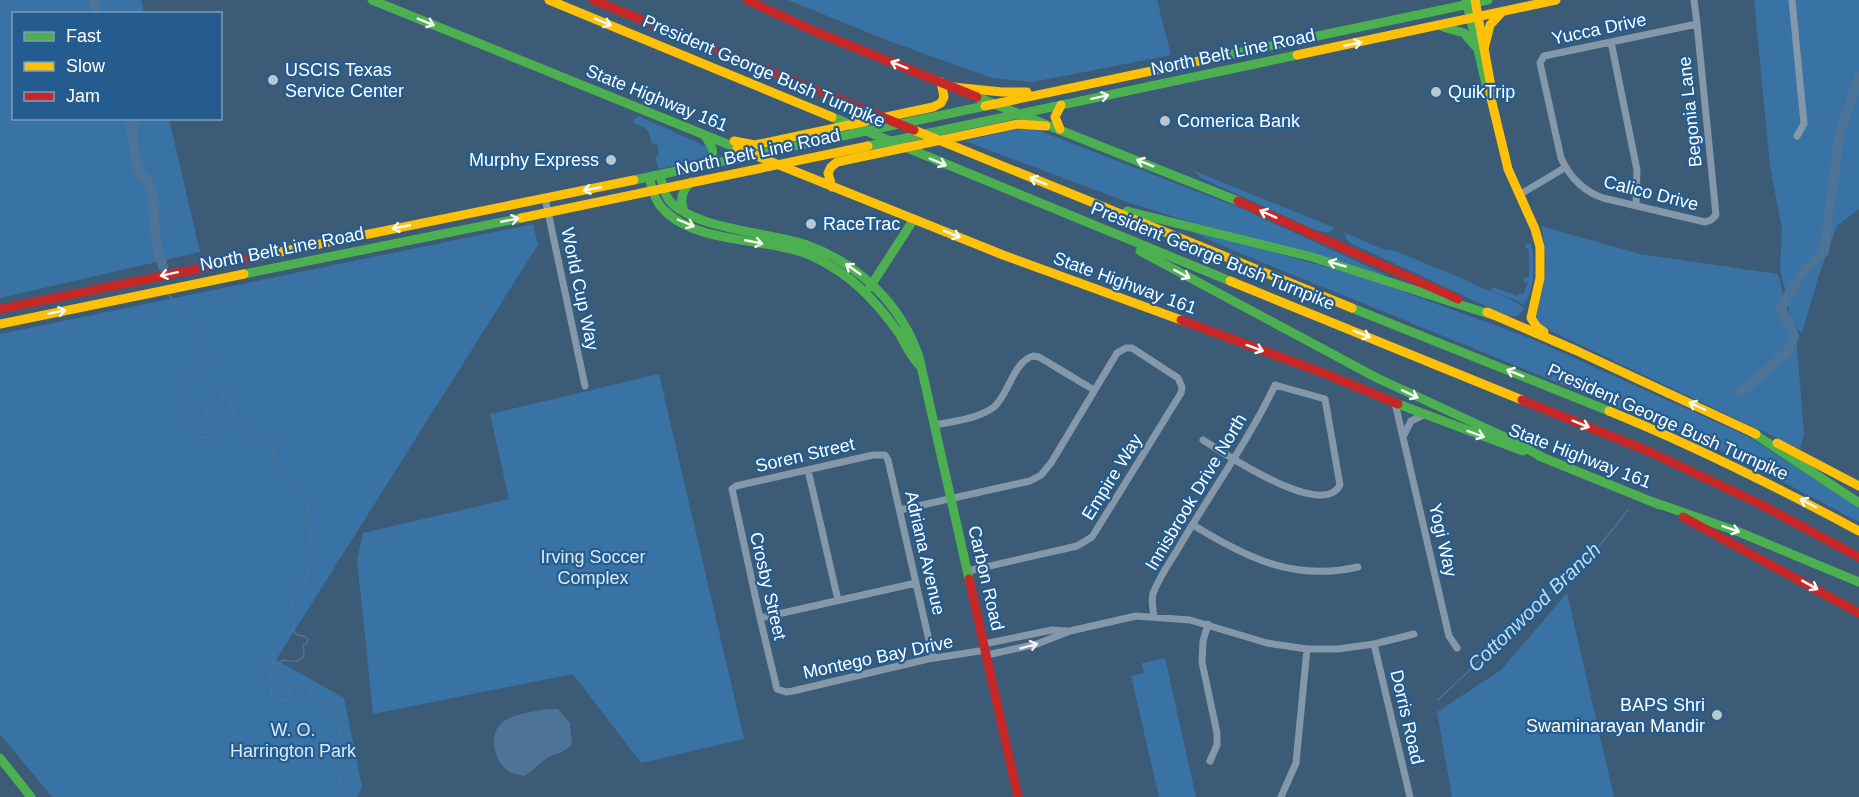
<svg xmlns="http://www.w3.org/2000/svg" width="1859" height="797" viewBox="0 0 1859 797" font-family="Arial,sans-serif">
  <rect width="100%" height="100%" fill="#3c5b76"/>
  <path fill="#3972a5" d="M0,0H141L144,13L14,14V118L169,119L200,252L0,298Z
    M788,0H1157L1171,55L1033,82L992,78L889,41Z
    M1754,0H1859V209L1837,226L1819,275L1802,333L1792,325L1780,268L1782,229L1770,166Z
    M638,116L707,147V157L702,160L659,169L655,157L659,155L657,144H652C649,129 648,129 634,123L633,120Z
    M1023,128H1032L1245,210L1384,274L1383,277L1178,218L1127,202L965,141Z
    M1193,170L1197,172L1335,228L1327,233L1315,230L1199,177Z
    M533,224L538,245L276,660L344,698L362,787L357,797H52L0,734V334Z
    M1180,226L1366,278L1532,339L1747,436L1859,507V522L1736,457L1659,424L1232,250Z
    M1541,226L1640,254L1778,274L1790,324L1796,335L1804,433L1800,449L1540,326L1535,316C1546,282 1549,261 1541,226Z
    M1344,232L1382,249L1396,251L1468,281C1486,292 1510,295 1525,309L1517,316H1507C1454,292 1403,267 1350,243L1346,238Z
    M1527,244H1531C1535,262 1536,290 1523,305L1515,300L1491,291L1493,287L1518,296L1519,293L1523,294L1528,283L1524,281V278L1529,277V249L1524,247Z
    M659,374L744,739L641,763L573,674L373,714L357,560L363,533L509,499L490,414Z
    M1567,593L1614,797H1452L1437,712L1501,670Z
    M1165,658L1196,797H1159L1131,676L1144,673L1142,663Z"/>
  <path fill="#4d7396" d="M558,709L570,723L572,745C565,752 557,753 549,757C540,762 533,771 524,776C519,774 515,774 510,772C493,763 487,732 504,721C515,713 545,709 558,709Z"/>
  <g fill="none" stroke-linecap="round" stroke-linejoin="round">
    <path stroke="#4d7396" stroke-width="1.5" d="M169,295L185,316L194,322L197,327L199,348L209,363L208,370C199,373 184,375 178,381C179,388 184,393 186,399C190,413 185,447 213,435L206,416V409L211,407L217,410L222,408L221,395L223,392L231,402L235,420L245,425L249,433L259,438L270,434L275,438V448L272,457L276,464L283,468L288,479L293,480L298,490L305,496L309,511L303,518L311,530L310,540L313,552L306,557L308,571L303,586L293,587L289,590L293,610V630L297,635L304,636L308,639L307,643L303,645L304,656C298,663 293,662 284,660L277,664L272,662L269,666L272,680L271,696L282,701L288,700L291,686C298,684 302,689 308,687L312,689L311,699L316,703L327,701L338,710L342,744L338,752L343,759L338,789L347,797
      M1438,700L1597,549L1628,510"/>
    <path stroke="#4d7396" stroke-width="10" d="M93,0L97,14
      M132,118V137L139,173L148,182L153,196L155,240L163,267
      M1739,393L1787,353L1794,336L1781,308L1801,274L1824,252L1839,135L1859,77"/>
    <path stroke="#8498aa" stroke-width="7" d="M1694,0L1697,24L1716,215L1711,220L1705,222L1603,198C1583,191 1570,178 1561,158L1540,63L1544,56L1697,24
      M1792,0L1804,124L1797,136
      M1611,42L1637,170L1636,206
      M1519,195L1566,167
      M545,198L585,386
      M1395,403L1449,636L1457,648
      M935,425C954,421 978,419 994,407C1009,394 1013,362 1033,356L1039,357L1094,390
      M1404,435L1411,421L1423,415
      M808,470L838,600
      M900,510L1030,481L1041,475L1051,463L1117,353L1126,348H1132L1178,378L1182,387L1181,393L1092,537L1077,546L968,571
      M1193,525C1246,557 1293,582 1358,567
      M1154,617C1153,609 1151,602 1153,594C1159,576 1173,558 1182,542C1213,489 1249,440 1275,385L1325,399L1340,485C1322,520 1224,453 1203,440
      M760,618L916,583
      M1208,624L1203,641L1202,662L1217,733V745L1210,761
      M984,644L1052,630L1067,631
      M1374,644L1410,797
      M987,655L1037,644L1070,631L1136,616L1190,620L1267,643L1307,649H1338L1374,644L1414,634
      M933,658L888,460L885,455H873L736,486L732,489L760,618L777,689L786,692L793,691L928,659L986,650
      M1281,797L1296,763L1307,649"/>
    <path stroke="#4caf50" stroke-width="9" d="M372,0L737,148
      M1466,0L1487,88
      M1443,27L1464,33L1476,47
      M1218,57L1488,0
      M977,97L1238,201
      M832,117L1230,281
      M704,135C712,145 716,153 709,165
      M868,146L1297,55
      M660,175C662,182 663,190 667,197C687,229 771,232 807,245C859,264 901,304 919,357L969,579
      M649,177C652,188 655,202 664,210C692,239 748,239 786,248C802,251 818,258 832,267C860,283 882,309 900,335C906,346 911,357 920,366
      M634,180L985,106
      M684,211C679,199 682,190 691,182
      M1127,211L1312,257L1492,315
      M1140,251L1377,378L1507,438L1544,458
      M244,274L521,218
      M870,287L914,219
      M1352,308L1609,411
      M1398,404L1523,451
      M1750,431L1859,503
      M1539,456L1660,505
      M1656,503L1739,532L1859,582
      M0,758L31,797"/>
    <path stroke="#ffc107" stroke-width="9" d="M549,0L832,117
      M1475,0L1491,86L1490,94L1508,169L1535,229L1540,247V278L1531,318L1537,327L1544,332
      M1484,49L1490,25L1501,13
      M1297,55L1556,0
      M953,87L1002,92H1027
      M985,106L1218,57
      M1060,129L1055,117L1061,105
      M914,130L1352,308
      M734,141L755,145L933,107L941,103L944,97L941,82
      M737,148L1003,255L1181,320
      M832,187L828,173L831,167L837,162L1018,124L1046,126
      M521,218L868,146
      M261,256L634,180
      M1230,281L1522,400
      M1487,312L1575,350L1756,434
      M0,324L244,274
      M1609,411C1695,446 1777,487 1859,531
      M1777,443L1859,486"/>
    <path stroke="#c62828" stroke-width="9" d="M593,0L914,130
      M747,0L814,31L977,97
      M1238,201L1458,299
      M0,309L261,256
      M1181,320L1326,374L1398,404
      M1522,400L1648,451L1760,504L1859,557
      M1683,517L1859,613
      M969,579L1018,797"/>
  </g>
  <defs><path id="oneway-shaft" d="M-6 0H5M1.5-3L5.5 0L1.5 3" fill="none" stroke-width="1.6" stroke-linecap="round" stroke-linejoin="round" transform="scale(1.5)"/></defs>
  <g stroke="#f6fbf6">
    <use href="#oneway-shaft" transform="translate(426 22) rotate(22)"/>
    <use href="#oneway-shaft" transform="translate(603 22) rotate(23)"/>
    <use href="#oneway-shaft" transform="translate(1353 44) rotate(-12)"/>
    <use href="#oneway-shaft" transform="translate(899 65) rotate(-158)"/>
    <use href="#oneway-shaft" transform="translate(1100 97) rotate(-12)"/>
    <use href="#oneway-shaft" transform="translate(938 162) rotate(23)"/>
    <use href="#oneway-shaft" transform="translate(1145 163) rotate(-158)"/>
    <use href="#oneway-shaft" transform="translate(1038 181) rotate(-158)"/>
    <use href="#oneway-shaft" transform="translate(592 189) rotate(169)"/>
    <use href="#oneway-shaft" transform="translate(1268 214) rotate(-156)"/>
    <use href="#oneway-shaft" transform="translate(510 220) rotate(-11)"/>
    <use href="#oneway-shaft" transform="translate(686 223) rotate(23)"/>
    <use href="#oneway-shaft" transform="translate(401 227) rotate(169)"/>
    <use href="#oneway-shaft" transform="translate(952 234) rotate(22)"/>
    <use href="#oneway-shaft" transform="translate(754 242) rotate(11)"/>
    <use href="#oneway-shaft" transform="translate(1337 264) rotate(-164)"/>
    <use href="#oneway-shaft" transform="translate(853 269) rotate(-145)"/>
    <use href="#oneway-shaft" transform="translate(169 274) rotate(168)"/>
    <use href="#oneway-shaft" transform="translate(1182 274) rotate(28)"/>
    <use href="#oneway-shaft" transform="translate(57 312) rotate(-12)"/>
    <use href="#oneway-shaft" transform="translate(1362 334) rotate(22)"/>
    <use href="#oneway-shaft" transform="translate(1255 348) rotate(20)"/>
    <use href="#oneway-shaft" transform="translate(1515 373) rotate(-158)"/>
    <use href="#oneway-shaft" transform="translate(1410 394) rotate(25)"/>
    <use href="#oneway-shaft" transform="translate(1697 406) rotate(-155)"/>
    <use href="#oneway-shaft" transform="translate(1581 424) rotate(22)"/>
    <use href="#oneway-shaft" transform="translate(1476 434) rotate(20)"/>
    <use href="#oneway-shaft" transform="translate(1808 503) rotate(-152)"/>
    <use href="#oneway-shaft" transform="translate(1731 529) rotate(19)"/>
    <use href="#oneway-shaft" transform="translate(1810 585) rotate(29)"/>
  </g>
  <use stroke="#edf0f2" href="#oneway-shaft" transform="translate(1029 646) rotate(-15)"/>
  <g fill="#bbc6cf" stroke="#245c8f" stroke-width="2">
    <circle cx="273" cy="80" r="6"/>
    <circle cx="1436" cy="92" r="6"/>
    <circle cx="1165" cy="121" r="6"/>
    <circle cx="611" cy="160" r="6"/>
    <circle cx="811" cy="224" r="6"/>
    <circle cx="1717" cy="715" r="6"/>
  </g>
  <g text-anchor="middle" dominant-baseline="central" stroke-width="4.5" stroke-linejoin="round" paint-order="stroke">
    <g font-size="18" fill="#fff" stroke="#245c8f">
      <text transform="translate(1599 29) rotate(-12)">Yucca Drive</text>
      <text transform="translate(1233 52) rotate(-12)">North Belt Line Road</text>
      <text transform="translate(764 71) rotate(23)">President George Bush Turnpike</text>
      <text transform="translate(657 98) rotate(22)">State Highway 161</text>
      <text transform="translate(1690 112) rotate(-96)">Begonia Lane</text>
      <text transform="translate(758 152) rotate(-12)">North Belt Line Road</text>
      <text transform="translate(1651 193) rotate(14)">Calico Drive</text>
      <text transform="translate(282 249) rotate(-11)">North Belt Line Road</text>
      <text transform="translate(1213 256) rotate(22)">President George Bush Turnpike</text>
      <text transform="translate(1125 283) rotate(20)">State Highway 161</text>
      <text transform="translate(580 289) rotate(78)">World Cup Way</text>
      <text transform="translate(1668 422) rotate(24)">President George Bush Turnpike</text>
      <text transform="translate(805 455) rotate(-13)">Soren Street</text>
      <text transform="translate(1580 456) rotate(21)">State Highway 161</text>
      <text transform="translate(1112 477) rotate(-58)">Empire Way</text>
      <text transform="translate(1196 492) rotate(-59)">Innisbrook Drive North</text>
      <text transform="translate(1443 540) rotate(77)">Yogi Way</text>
      <text transform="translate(925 553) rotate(77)">Adriana Avenue</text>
      <text transform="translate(986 578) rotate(77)">Carbon Road</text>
      <text transform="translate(768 586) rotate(77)">Crosby Street</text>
      <text transform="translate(878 657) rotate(-12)">Montego Bay Drive</text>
      <text transform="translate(1407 717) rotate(77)">Dorris Road</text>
    </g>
    <g font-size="18" fill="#fff" stroke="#245c8f" text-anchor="start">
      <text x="285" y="70">USCIS Texas<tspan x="285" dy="21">Service Center</tspan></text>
      <text x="1448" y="92">QuikTrip</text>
      <text x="1177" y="121">Comerica Bank</text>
      <text x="599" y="160" text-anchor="end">Murphy Express</text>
      <text x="823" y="224">RaceTrac</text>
      <text x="1705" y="705" text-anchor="end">BAPS Shri<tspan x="1705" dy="21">Swaminarayan Mandir</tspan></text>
    </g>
    <g font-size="18" fill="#daebf9" stroke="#245c8f">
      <text x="593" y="557">Irving Soccer<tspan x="593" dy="21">Complex</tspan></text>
      <text x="293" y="730">W. O.<tspan x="293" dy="21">Harrington Park</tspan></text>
    </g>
    <g font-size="20" font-style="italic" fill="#c1dcf3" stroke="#245c8f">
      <text transform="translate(1534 607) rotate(-44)">Cottonwood Branch</text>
    </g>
  </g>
  <rect x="12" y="12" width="210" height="108" fill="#245c8f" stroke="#7c9dbc" stroke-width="1.5"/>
  <rect x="24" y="32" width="30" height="9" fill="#4caf50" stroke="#7c9dbc" stroke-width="1.5"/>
  <text x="66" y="42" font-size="18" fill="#ffffff">Fast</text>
  <rect x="24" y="62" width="30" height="9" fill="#ffc107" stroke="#7c9dbc" stroke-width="1.5"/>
  <text x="66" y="72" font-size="18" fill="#ffffff">Slow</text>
  <rect x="24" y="92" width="30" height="9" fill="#c62828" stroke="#7c9dbc" stroke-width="1.5"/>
  <text x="66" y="102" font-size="18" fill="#ffffff">Jam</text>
</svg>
